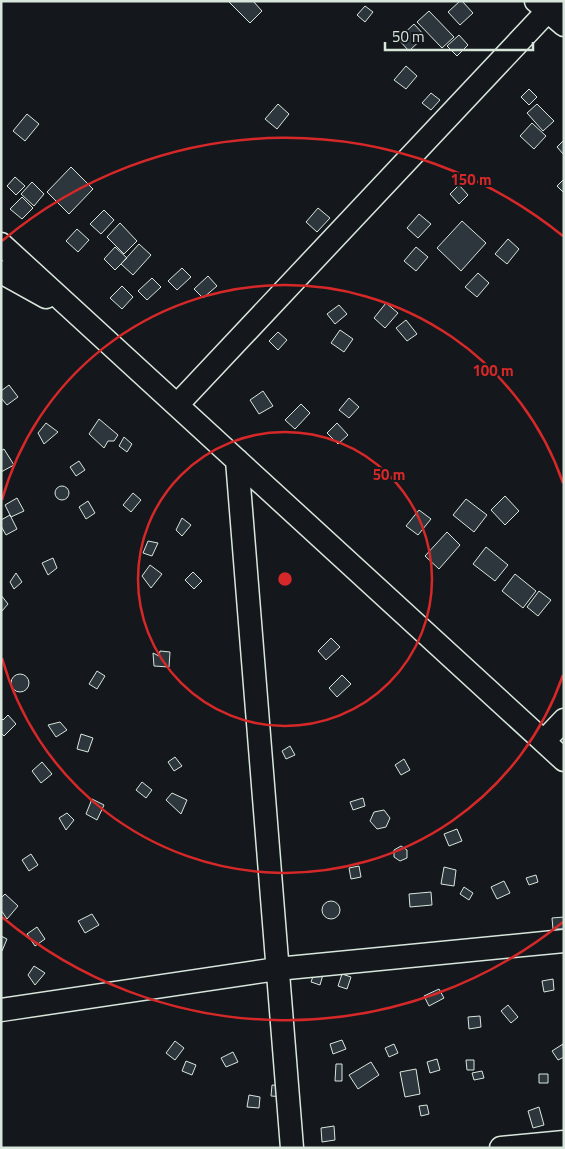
<svg xmlns="http://www.w3.org/2000/svg" width="565" height="1149" viewBox="0 0 565 1149" font-family="'Titillium Web',sans-serif">
  <rect width="100%" height="100%" fill="#14181c"/>
  <path fill="#2c363c" stroke="#d8e6dc" d="M228,1H253L262,11L250,23Z
    M460,1H462L473,13L460,25L448,12Z
    M365,6L373,12L365,22L357,15Z
    M429,11L454,37L442,48L417,22Z
    M414,24L425,36L409,51L398,39Z
    M459,35L468,45L457,56L447,46Z
    M406,66L417,76L406,89L394,80Z
    M529,89L537,97L529,105L521,97Z
    M431,93L440,100L431,110L422,103Z
    M278,104L289,114L277,129L265,119Z
    M537,104L554,121L543,131L527,113Z
    M27,114L39,124L25,141L13,131Z
    M532,123L546,136L534,149L520,136Z
    M564,140V155L557,147Z
    M71,167L93,189L69,214L47,192Z
    M15,177L25,186L16,195L7,186Z
    M564,179V193L557,186Z
    M32,182L44,194L34,206L21,194Z
    M459,185L468,195L459,204L450,194Z
    M22,197L33,208L22,219L10,209Z
    M318,208L330,218L317,232L306,222Z
    M104,210L114,220L101,234L90,224Z
    M419,214L431,224L418,238L407,228Z
    M462,221L486,243L461,271L437,248Z
    M120,223L137,241L124,254L107,237Z
    M77,229L89,240L78,252L66,241Z
    M508,239L519,249L507,264L495,254Z
    M139,244L151,255L133,275L121,264Z
    M115,247L127,258L115,270L104,259Z
    M416,247L428,257L416,271L404,261Z
    M182,268L191,277L177,290L168,281Z
    M478,273L489,283L477,297L465,287Z
    M208,276L217,286L203,298L194,289Z
    M152,278L161,287L147,300L138,291Z
    M122,286L133,297L122,309L110,298Z
    M386,303L398,313L385,328L374,318Z
    M339,305L347,314L335,324L327,314Z
    M406,320L417,334L407,341L396,328Z
    M340,330L353,339L344,352L331,343Z
    M278,332L287,340L278,350L269,341Z
    M9,385L18,397L7,405L1,398V391Z
    M263,391L273,406L259,414L250,400Z
    M349,398L359,407L349,418L339,410Z
    M301,404L310,413L295,429L285,420Z
    M99,419L118,435L114,441H108L104,448L89,434Z
    M46,423L58,432L44,444L38,433Z
    M337,423L348,435L338,444L327,433Z
    M124,437L132,444L127,452L119,446Z
    M4,449L14,465L1,472V451Z
    M79,461L85,470L76,476L70,467Z
    M55 493a7 7 0 1 1 14 0a7 7 0 1 1-14 0Z
    M133,493L141,500L131,512L123,505Z
    M505,496L519,511L505,525L491,510Z
    M17,498L24,511L11,517L5,505Z
    M466,499L487,515L474,532L453,515Z
    M88,501L95,513L86,519L79,507Z
    M419,510L431,519L418,535L406,526Z
    M10,515L17,529L6,535L1,526V520Z
    M182,518L191,525L182,536L176,530Z
    M447,532L460,545L439,569L425,556Z
    M148,541L158,543L152,556L143,553Z
    M486,547L508,565L495,581L473,564Z
    M53,558L57,568L48,575L42,563Z
    M150,565L162,574L151,588L142,576Z
    M193,572L202,581L194,589L185,580Z
    M16,573L22,582L14,589L10,582Z
    M515,574L536,591L523,608L502,591Z
    M539,591L551,600L538,616L527,607Z
    M1,595L8,604L2,611H1Z
    M331,638L340,647L326,660L318,651Z
    M160,651L170,652L169,667L154,666L153,653L159,656Z
    M97,671L105,676L97,689L89,684Z
    M11 683a9 9 0 1 1 18 0a9 9 0 1 1-18 0Z
    M342,675L351,684L337,697L329,688Z
    M8,715L16,724L4,736L1,733V718L3,720Z
    M60,722L67,730L56,737L48,725Z
    M81,734L93,738L88,752L77,749Z
    M290,746L295,755L286,759L282,751Z
    M175,757L182,766L174,771L168,762Z
    M404,759L410,770L401,775L395,765Z
    M42,762L52,774L41,783L32,771Z
    M142,782L152,790L146,798L136,790Z
    M172,793L187,800L181,814L166,800Z
    M363,798L365,806L353,810L350,802Z
    M92,799L104,805L97,820L86,814Z
    M384,810L390,818L386,827L377,829L370,821L374,812Z
    M67,813L74,820L66,830L59,818Z
    M457,829L462,841L449,846L444,834Z
    M401,846L407,850V858L400,861L394,857V850Z
    M31,854L38,865L29,871L22,860Z
    M359,866L361,877L351,879L349,868Z
    M444,867L456,870L454,886L441,884Z
    M536,875L538,882L529,885L526,878Z
    M504,881L510,893L497,899L491,887Z
    M464,887L473,893L469,900L460,894Z
    M431,892L432,905L410,907L409,894Z
    M5,894L18,906L7,919L1,910V898Z
    M322 910a9 9 0 1 1 18 0a9 9 0 1 1-18 0Z
    M92,914L99,925L85,933L78,921Z
    M564,917V929H553L552,918Z
    M37,927L45,939L35,946L27,934Z
    M1,936L7,939L2,951L1,950Z
    M34,966L45,973L35,985L28,975Z
    M316,968L324,971L320,985L311,982Z
    M342,974L351,977L347,989L338,986Z
    M553,979L554,990L544,992L542,981Z
    M439,989L444,998L429,1006L424,996Z
    M508,1005L518,1017L511,1023L501,1011Z
    M480,1016L481,1027L469,1029L468,1017Z
    M342,1040L346,1049L333,1054L330,1044Z
    M175,1041L184,1048L175,1060L166,1053Z
    M394,1044L398,1053L389,1057L385,1048Z
    M563,1044L564,1057L558,1060L552,1051Z
    M233,1052L238,1062L226,1067L221,1058Z
    M437,1059L440,1070L430,1073L427,1062Z
    M466,1060H474V1070H467Z
    M186,1061L196,1065L192,1075L182,1071Z
    M371,1062L379,1075L358,1089L349,1075Z
    M336,1064H342V1081H335Z
    M416,1069L420,1094L405,1097L400,1072Z
    M482,1071L484,1078L474,1080L472,1073Z
    M539,1074H548V1083H539Z
    M272,1085L285,1086V1097L271,1096Z
    M249,1095L260,1097L259,1108L247,1107Z
    M427,1105L429,1114L421,1116L419,1106Z
    M539,1107L544,1125L533,1128L528,1111Z
    M334,1126L335,1140L322,1142L321,1128Z"/>
  <g fill="none" stroke-linecap="round" stroke-linejoin="round">
    <g stroke="#d8e6dc" stroke-width="25">
      <path id="minor" d="M536,1L564,25
        M1,244L564,760
        M1,272L46,297
        M177,405L557,1
        M237,460L292,1148
        M544,741L564,720
        M1,1010L277,969L564,941
        M501,1148L564,1142"/>
    </g>
    <use href="#minor" stroke="#14181c" stroke-width="22"/>
  </g>
  <g fill="none" stroke="#d62828" stroke-width="2.5">
    <circle cx="285" cy="579" r="147"/>
    <path d="M563 675A294 294 0 0 1 2 658M2 500A294 294 0 0 1 563 483"/>
    <path d="M563 922A441 441 0 0 1 2 917M2 241A441 441 0 0 1 563 236"/>
  </g>
  <circle cx="285" cy="579" r="8" fill="#d62828" stroke="#14181c" stroke-width="2.5"/>
  <g font-size="15" text-anchor="middle" font-weight="bold" fill="#d62828" stroke="#14181c" stroke-width="4" stroke-linejoin="round" paint-order="stroke">
    <text x="471" y="185">150 m</text>
    <text x="493" y="376">100 m</text>
    <text x="389" y="480">50 m</text>
  </g>
  <rect width="565" height="1149" fill="none" stroke="#d8e6dc" stroke-width="5"/>
  <path d="M385 42v8h148v-8" fill="none" stroke="#d8e6dc" stroke-width="2.5"/>
  <text x="392" y="42" font-size="15" fill="#d8e6dc" stroke="#14181c" stroke-width="4" paint-order="stroke">50 m</text>
</svg>
